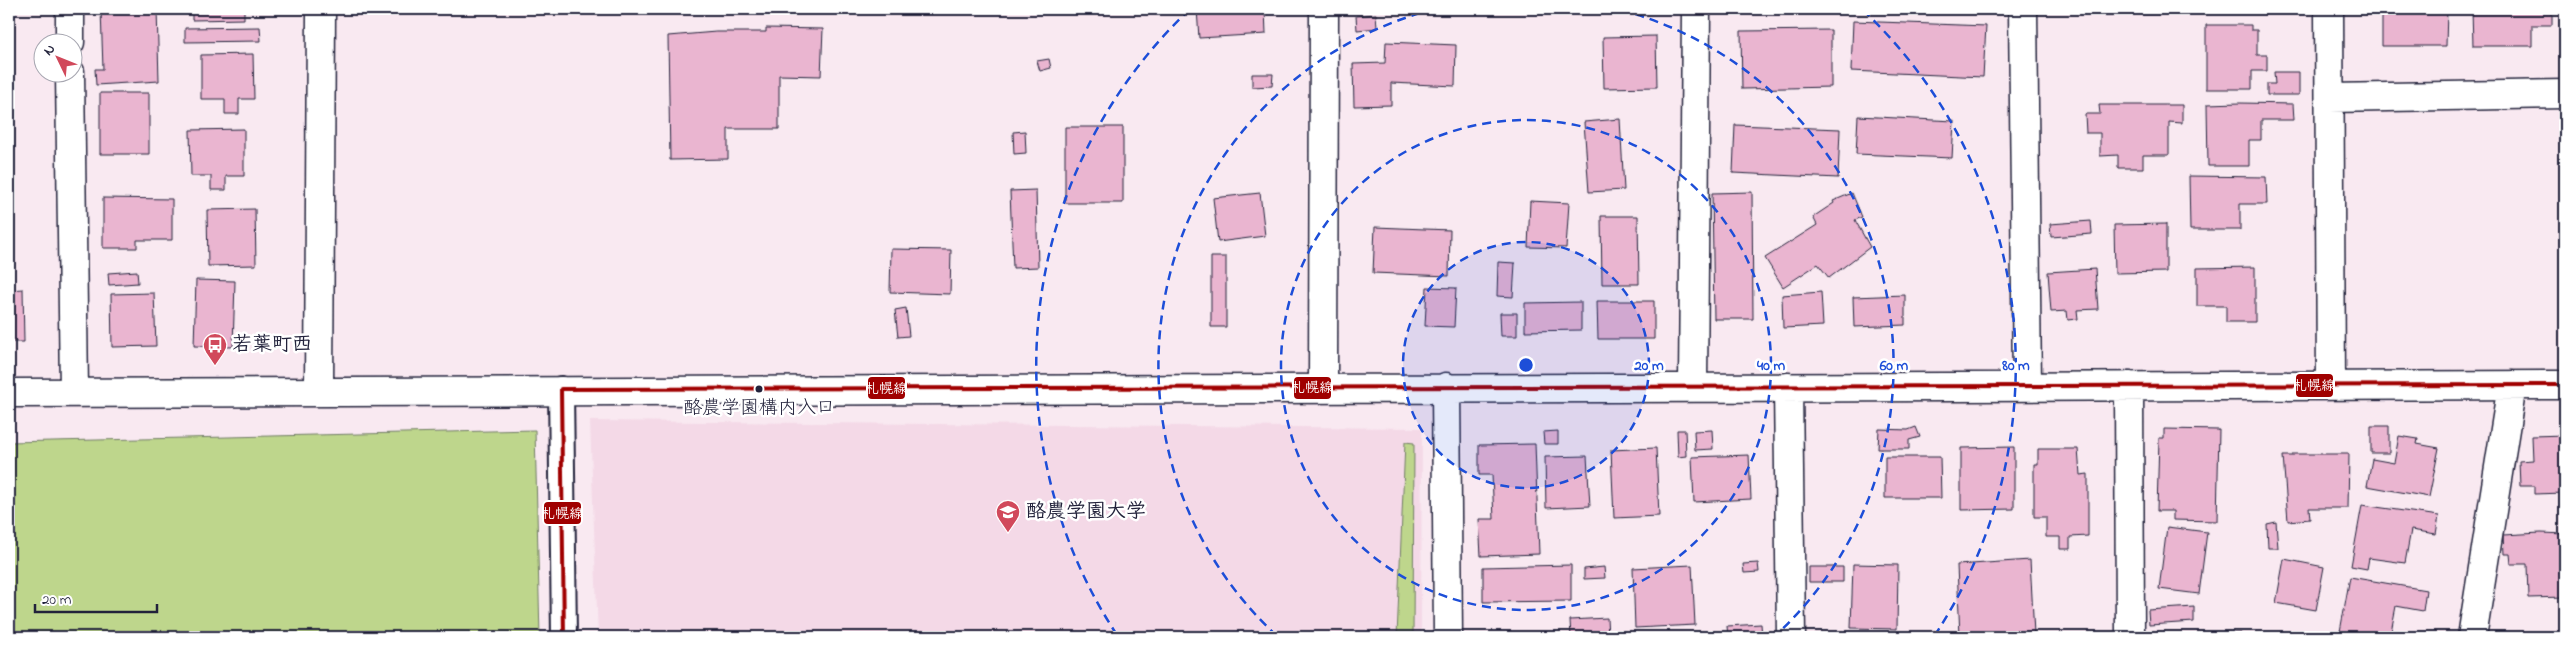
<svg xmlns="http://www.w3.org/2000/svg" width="2574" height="646" viewBox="0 0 2574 646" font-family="'Indie Flower','Klee One',sans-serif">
  <rect width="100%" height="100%" fill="#f9e9f1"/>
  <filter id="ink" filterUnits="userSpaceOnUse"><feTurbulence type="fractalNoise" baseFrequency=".02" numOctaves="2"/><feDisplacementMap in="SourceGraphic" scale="10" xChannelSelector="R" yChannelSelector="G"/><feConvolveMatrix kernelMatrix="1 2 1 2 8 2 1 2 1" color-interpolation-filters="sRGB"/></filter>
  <g filter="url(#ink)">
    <path fill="#f4d9e7" d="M590,421L1422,428L1421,637H598Z"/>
    <path fill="#bed68c" stroke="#707c64" d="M535,430L540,637H9V442Z
      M1405,442L1414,443L1413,637H1397Z"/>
    <path fill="#eab5d0" stroke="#22223b" d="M101,9H157L159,81L96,85L95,69H103Z
      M192,9H244V19L192,20Z
      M1197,9H1265L1266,34L1199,38Z
      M2104,9H2170V14L2104,15Z
      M2382,9H2447L2446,46H2382Z
      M2472,9H2552V25H2532V46H2473Z
      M1376,14L1377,28L1357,30L1356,16Z
      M1853,21L1986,26L1983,77L1851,71Z
      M2206,25H2251V30H2257V55H2267V71H2252V89H2206Z
      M260,27L261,41L185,42V28Z
      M766,28L823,29L821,76L779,75V129H728V159L670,160L668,36L716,32H766Z
      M1831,30V87L1742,89L1741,31Z
      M1656,36L1657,87L1604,88L1603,37Z
      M1386,42L1456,45L1455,86L1391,83V105L1354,106L1353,64L1385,63Z
      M253,54L254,99H239V114H225V99H201V55Z
      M1049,59L1051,68L1040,71L1037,61Z
      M2274,72H2299V95H2267V84H2275Z
      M1252,74H1273L1272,86L1252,87Z
      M100,93H149V154H100Z
      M2240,103L2293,104L2294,120H2261V140H2249V166H2208L2207,104Z
      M2099,105H2182V123L2169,122V155H2143V168H2118V155L2100,156V133H2086L2085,114H2100Z
      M1858,116L1954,121L1952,158L1856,154Z
      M1620,119L1624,190L1589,192L1584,122Z
      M1735,125L1840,129L1838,178L1733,173Z
      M1065,127H1123V203H1065Z
      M244,129V176H226V190H211V176H191L190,130Z
      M1025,131L1026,153L1014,154L1013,132Z
      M2189,176L2266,177L2267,204H2240V230H2190Z
      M1036,190L1038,267L1013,268L1010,191Z
      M1752,192L1753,319H1714L1712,193Z
      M1260,193L1265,236L1218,242L1213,198Z
      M1852,193L1862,217L1855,220L1870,247L1829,278L1818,264L1783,287L1765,258L1817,225L1813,217L1834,203L1833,201Z
      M103,198L172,199V240H137V248H103Z
      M1530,201L1569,203L1566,248L1528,247Z
      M255,209L256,265L208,266L207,210Z
      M1601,216H1638L1639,284H1602Z
      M2091,221L2092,234L2051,237L2050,224Z
      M2166,224V272L2115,273L2114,225Z
      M1375,227L1450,230L1449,276L1373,273Z
      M891,249L951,250L950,294L890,292Z
      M1211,257H1226V327H1211Z
      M1498,262L1515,263L1513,297L1497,296Z
      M2255,267V322H2226V306H2197V268Z
      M2095,269L2098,309L2077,310L2078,319L2068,320L2067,311L2051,312L2048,272Z
      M137,271L138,283L109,285L108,273Z
      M196,280L235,281L233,347L194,346Z
      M1427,287L1456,288L1454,327L1425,326Z
      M23,289L24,342H9V290Z
      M1821,292L1823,326L1783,328L1782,295Z
      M154,293L156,346L112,347L111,294Z
      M1905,295V325L1854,327L1853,297Z
      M1597,301H1654V339H1598Z
      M1581,302V330L1525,331V303Z
      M906,308L909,336L898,337L895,310Z
      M1500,313H1517V336H1501Z
      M2371,426H2389V453H2371Z
      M1916,427L1920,437L1909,440V449H1878L1879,429L1908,430Z
      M2164,429L2219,430L2217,521L2173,520V511H2157L2159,438H2164Z
      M1677,430H1685L1686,456L1678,457Z
      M1712,430L1713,449L1695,450L1694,431Z
      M1558,431V444H1544L1543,432Z
      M2565,435V493L2534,494V486H2520L2519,461L2533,460L2532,436Z
      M2399,436L2418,439L2417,444L2439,448L2429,497L2367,486L2372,459L2394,463Z
      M1535,444L1539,554L1481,556L1479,519H1494L1492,475H1479V445Z
      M2014,447V509L1961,510V448Z
      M1656,448L1659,516L1614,518L1611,450Z
      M2038,449H2078L2080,475L2088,474V536L2070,537V549H2060V537H2046V517H2034V464H2038Z
      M2293,454H2349L2348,508H2309L2310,519L2288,521L2283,456H2293Z
      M1749,455L1751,499L1694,502L1692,457Z
      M1587,456L1590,506L1546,508L1545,457Z
      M1885,457H1940L1941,498H1885Z
      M2362,505L2439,516L2436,534L2411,530L2405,563L2369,558L2367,569L2351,566Z
      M2276,522L2278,548H2268L2267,524Z
      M2167,527L2207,532L2199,594L2159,589Z
      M2541,533L2565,534V597L2528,598L2527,564H2511L2510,554H2504L2503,535Z
      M2284,559L2324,567L2316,610L2276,603Z
      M2030,560L2034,634L1960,637L1957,565Z
      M1758,563L1759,572L1744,573L1743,564Z
      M1853,564L1898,565L1897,629L1851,628Z
      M1571,565V601L1483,602V567Z
      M1692,565L1695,625L1635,628L1633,568Z
      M1604,567L1605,578L1584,579V569Z
      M1809,567H1843V582H1809Z
      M2350,577L2426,590L2423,611L2396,606L2390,637H2339Z
      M2194,607V622L2149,625L2148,610Z
      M1607,618L1608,637H1571L1570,620Z
      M1761,624L1762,637H1728L1727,626Z
      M2200,633H2241V637H2200Z
      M2152,635L2183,636V637H2152Z"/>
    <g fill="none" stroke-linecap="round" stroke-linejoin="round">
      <g stroke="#22223b" stroke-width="28">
        <path id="lane" d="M561,389L564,637"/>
      </g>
      <g stroke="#22223b" stroke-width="31">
        <path id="street" d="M70,9V42
          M2023,9L2027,386
          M2329,9L2331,385
          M70,72L74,392
          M2330,98L2565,94
          M2129,386L2130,637
          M1446,387L1448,637
          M1693,387L1696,9
          M1788,387L1791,637
          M1323,388L1324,9
          M319,391L321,9
          M9,393L2565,385
          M2472,637L2512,385"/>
      </g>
      <use href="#lane" stroke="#fff" stroke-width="24"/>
      <use href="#street" stroke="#fff" stroke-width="28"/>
      <g stroke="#fff" stroke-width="8">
        <path id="bus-1" d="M561,389L2565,385
          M561,389L564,637"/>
      </g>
      <use href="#bus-1" stroke="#a00000" stroke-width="4"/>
    </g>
  </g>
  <circle cx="1526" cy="365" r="123" fill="#1d4ed8" fill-opacity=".12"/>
  <g fill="none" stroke="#1d4ed8" stroke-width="2.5" stroke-dasharray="9 6">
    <circle cx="1526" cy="365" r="123"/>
    <circle cx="1526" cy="365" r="245"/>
    <path d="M1277 636A368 368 0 0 1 1431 10M1621 10A368 368 0 0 1 1775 636"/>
    <path d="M1117 635A490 490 0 0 1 1189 10M1863 10A490 490 0 0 1 1935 635"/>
  </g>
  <defs>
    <g id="bus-pin" transform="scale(1.25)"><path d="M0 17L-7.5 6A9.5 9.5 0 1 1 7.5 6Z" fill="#d1495b" stroke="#fff"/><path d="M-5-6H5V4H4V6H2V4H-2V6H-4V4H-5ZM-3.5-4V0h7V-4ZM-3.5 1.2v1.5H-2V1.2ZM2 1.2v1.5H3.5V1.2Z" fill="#fff"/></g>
    <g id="university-pin" transform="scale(1.25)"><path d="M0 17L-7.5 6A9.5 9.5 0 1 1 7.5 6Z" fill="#d1495b" stroke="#fff"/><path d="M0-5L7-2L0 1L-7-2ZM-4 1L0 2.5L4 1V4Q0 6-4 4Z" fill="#fff"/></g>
  </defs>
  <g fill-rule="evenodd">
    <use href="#bus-pin" x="215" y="345"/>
    <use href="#university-pin" x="1008" y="512"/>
  </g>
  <circle fill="#22223b" stroke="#fff" stroke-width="2" cx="759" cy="389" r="4.5"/>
  <g text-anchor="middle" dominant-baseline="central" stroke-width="5" stroke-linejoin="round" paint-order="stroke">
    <g font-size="19" fill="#22223b" stroke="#fff">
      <text x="759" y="408">酪農学園構内入口</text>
    </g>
    <g font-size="20" font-weight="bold" fill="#22223b" stroke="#fff" text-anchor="start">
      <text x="232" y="345">若葉町西</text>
      <text x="1026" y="512">酪農学園大学</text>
    </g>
  </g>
  <circle cx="1526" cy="365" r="8" fill="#1d4ed8" stroke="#fff" stroke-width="2.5"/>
  <g font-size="15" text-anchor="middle" font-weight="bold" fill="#1d4ed8" stroke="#fff" stroke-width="5" stroke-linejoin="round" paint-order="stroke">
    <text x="1649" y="370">20 m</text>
    <text x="1771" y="370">40 m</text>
    <text x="1894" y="370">60 m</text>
    <text x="2016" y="370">80 m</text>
  </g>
  <g stroke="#fff" stroke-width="2">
    <rect x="2295" y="373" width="39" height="25" rx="5" fill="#a00000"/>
    <rect x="1293" y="376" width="39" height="24" rx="5" fill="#a00000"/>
    <rect x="867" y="376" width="39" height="24" rx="5" fill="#a00000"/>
    <rect x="543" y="501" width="39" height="24" rx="5" fill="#a00000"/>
  </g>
  <g font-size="14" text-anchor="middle" font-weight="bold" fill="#fff">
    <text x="2314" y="390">札幌線</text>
    <text x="1312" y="392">札幌線</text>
    <text x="886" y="393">札幌線</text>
    <text x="562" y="518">札幌線</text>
  </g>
  <rect width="2574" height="646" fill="none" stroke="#fff" stroke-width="30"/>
  <rect x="15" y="15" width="2544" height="616" fill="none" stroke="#22223b" stroke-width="2" filter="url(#ink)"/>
  <g transform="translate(58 58) rotate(313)"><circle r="24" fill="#ffffff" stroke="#a7a7b1"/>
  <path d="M0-4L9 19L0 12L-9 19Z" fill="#d1495b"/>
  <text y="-8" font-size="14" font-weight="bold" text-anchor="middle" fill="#22223b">N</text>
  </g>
  <path d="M35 604v8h122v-8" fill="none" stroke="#22223b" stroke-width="2.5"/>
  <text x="42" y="604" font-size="15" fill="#22223b" stroke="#ffffff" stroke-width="4" paint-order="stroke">20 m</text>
</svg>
